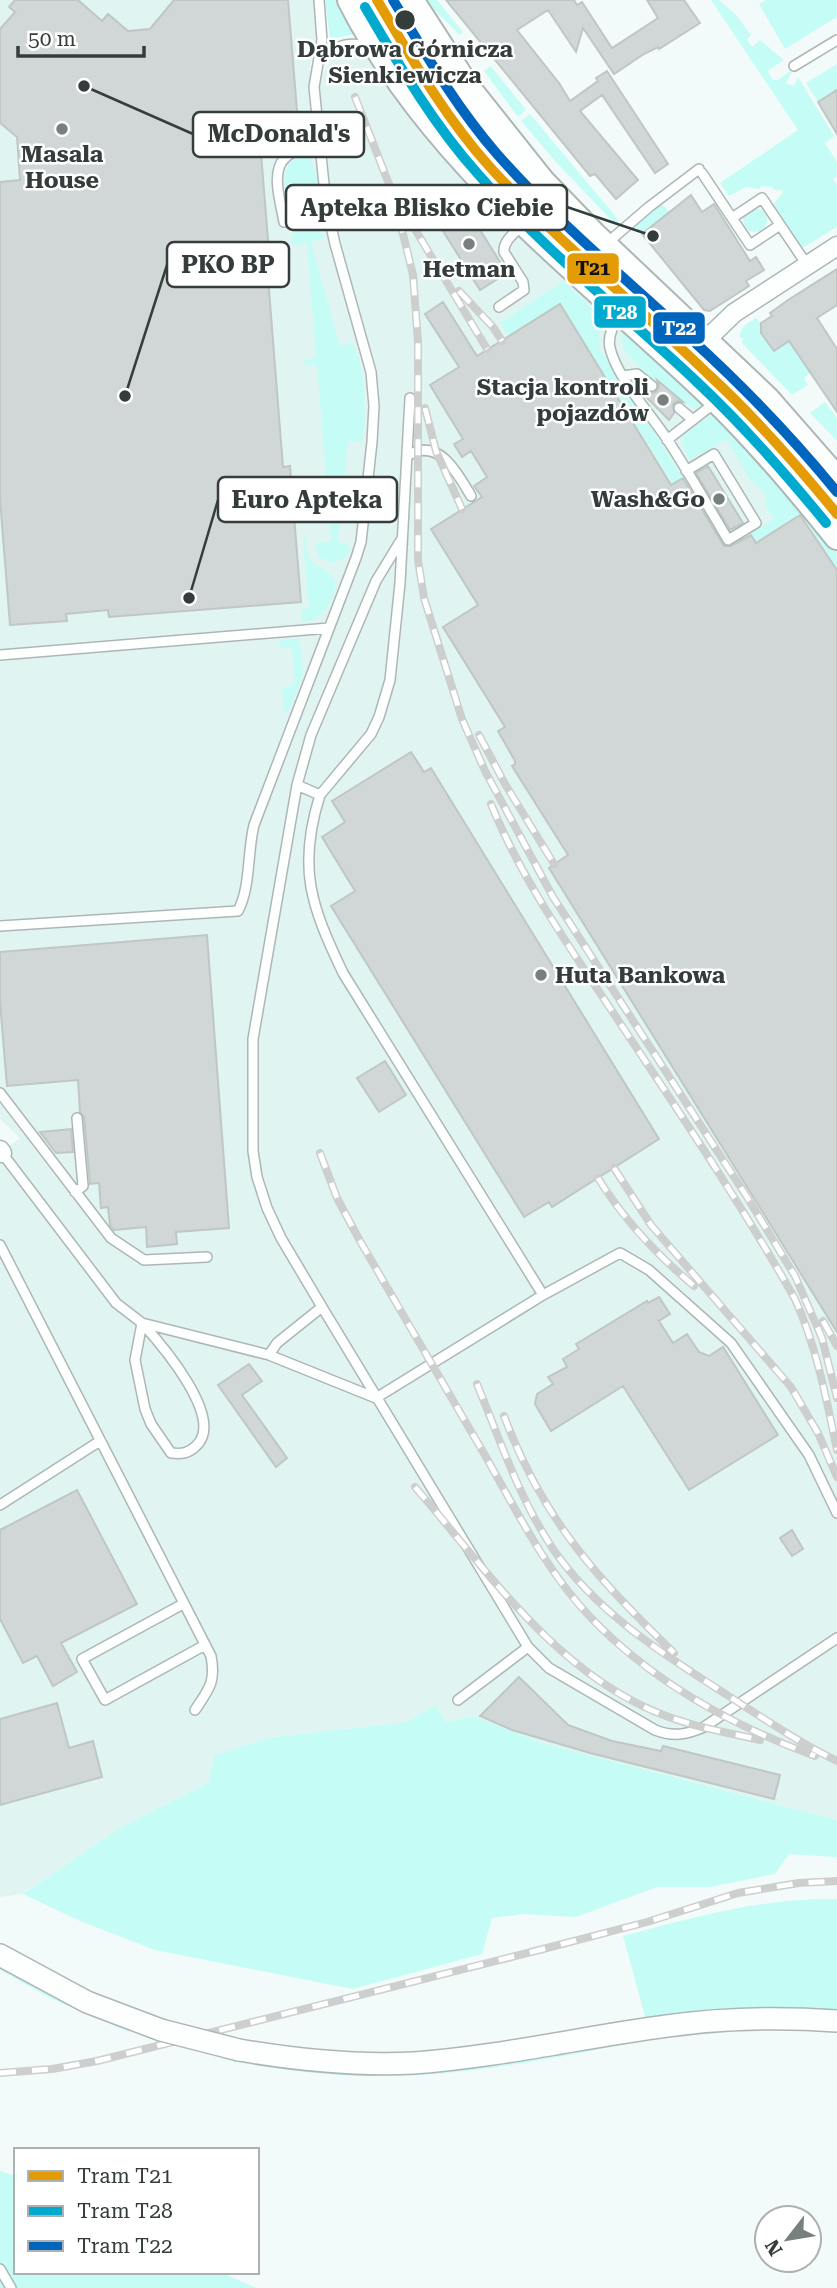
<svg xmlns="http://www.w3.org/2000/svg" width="837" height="2288" viewBox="0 0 837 2288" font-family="'Roboto Serif',serif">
  <rect width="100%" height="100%" fill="#f2fbf9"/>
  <path fill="#e0f5f2" d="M0,0H314L318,35L309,70L323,74L330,61L346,52H360L374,61L705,401L802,514L837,570V1820L539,1742L474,1716L446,1722L435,1705L407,1722L273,1737L208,1783L120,1828L23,1894L0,1897V1152L20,1138L0,1119Z"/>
  <path fill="#c5fdf6" d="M325,0H340L356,34L330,39Z
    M427,0H437L463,32L459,35C449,22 436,15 427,0Z
    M711,0H719L736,15L751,35L747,40L752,47L760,40L784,60L767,71L773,80H778L793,69L786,83L794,86L798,77L834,136L825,143L837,162V176L833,179L837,185V227L802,248L774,206L775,202L783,193L782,190H774L772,187L762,186L759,189L746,187L729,196L720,183L798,130Z
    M766,0H837V17L785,49L759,4Z
    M434,53L631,286C581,239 528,195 484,142C462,116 444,87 426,58Z
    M837,64V90L818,102L806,83Z
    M491,66L526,110L518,117L484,71Z
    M530,114L616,217L618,221L616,225L556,162L521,121Z
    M302,156L308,157C318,169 322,196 313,209C285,223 281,181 289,163Z
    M661,204L670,212L642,234L635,226Z
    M743 220a12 12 0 1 1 24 0a12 12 0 1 1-24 0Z
    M304,225L316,226L324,236L323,239L311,242L340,346L353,343C366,376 366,405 363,440L360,442L348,441L338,541L348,544L351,548L344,559L333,563L320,558L315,548L318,542L331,541L317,365H305L303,361L316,357L307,244L293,245L290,241L295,230Z
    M563,281L602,317L599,344L601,350L658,437L725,549L774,519L764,502L768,499L755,482L752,483L726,439L691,460L685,453L682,436L710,415L717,414L805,511L837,550V570L801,513L722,563L560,304L508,336L500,323Z
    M756,318L761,323L762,333L774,351L789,341L810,373L804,378L808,385L792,395L742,343L743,338H740C739,327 748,323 756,318Z
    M624,327L705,401L699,407L694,408C682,404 634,364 627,354C622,345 620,335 624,327Z
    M825,402L837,418V441L810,413Z
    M303,535H305C306,576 330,561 336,585C333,602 324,617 307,622L302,620L301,609L309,608Z
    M296,638L300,642L303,674L289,710L286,713L284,712L282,688L295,684L292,648H281L278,645L282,640Z
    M435,1705L446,1722L474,1716L539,1742L837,1820V1857L789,1854L775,1874L710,1887H657L576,1917L523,1914L492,1918L482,1954L353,1989L155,1950L80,1921L23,1894L120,1828L208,1783L215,1755L273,1737L407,1722Z
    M818,1899H837V2012L646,2020L623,1936C688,1919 751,1901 818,1899Z
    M0,1965L56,1997L130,2029L129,2032L54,2000L0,1970Z
    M627,2042L631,2043C555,2058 469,2075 392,2076C334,2077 278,2070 221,2059L222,2056L256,2062Z
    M0,2171L16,2176V2272H220L256,2288H0Z"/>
  <path fill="#d0d7d6" stroke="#bfc7c5" stroke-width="2" d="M15,0H78L102,21L108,14L128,31L150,29L174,0H288L298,123L284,125L285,139L260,141L269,252H266L283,467L290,466L301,602L109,617L108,610L66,614L67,621L10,625L0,499V182L20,180L17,137L0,123V29L15,12L9,7Z
    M446,0H574L577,5L582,2L612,48L658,18L647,0H684L700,23L659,49L658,47L644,54L614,74L583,28L576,52L548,10L517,30L559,83L570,101L598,81L596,78L607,71L668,164L655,173L602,95L580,111L638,180L616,199L595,174L590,176Z
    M837,90V134L818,102Z
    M691,195L702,212L714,204L750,261L756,257L764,270L746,281L749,286L710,311L704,310L642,234Z
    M460,198L507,273L480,290L433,215Z
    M837,269V305L817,318L837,349V412L789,341L774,351L761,333V323L772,316L770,313L788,300Z
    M443,302L477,356L560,304L671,485L683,478L724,546H731L751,535L756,543L800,515L837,570V1332L549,868L568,855L512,766L515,764V761L498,731L505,727L443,627L478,605L431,529L482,497L474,486L487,477L471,451L462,457L454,444L463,439L430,385L459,367L425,314Z
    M657,380L683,402L677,401L673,404L674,413L669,420L644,395L647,391L652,393L657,391L659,386Z
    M708,466L743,523L730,530L696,473Z
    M411,752L424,772L431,768L659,1139L552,1207L549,1202L524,1217L331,906L355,891L322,837L345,822L332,801Z
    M207,935L229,1228L176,1232L177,1244L147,1247L146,1227L114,1230L110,1225L108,1207L101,1208L99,1183L90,1184L84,1117L80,1112L78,1080L7,1086L0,1002V952Z
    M385,1061L406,1095L379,1112L357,1078Z
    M71,1129L73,1152L56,1153L40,1132Z
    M659,1297L670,1314L659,1321L673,1343L687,1334L699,1352L709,1356L723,1347L778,1435L689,1490L623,1386L551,1431L535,1404L537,1394L553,1384L548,1377L567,1367L563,1359L579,1349L576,1344L647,1301L648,1303Z
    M249,1364L262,1381L242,1395L287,1458L276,1467L218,1385Z
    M77,1490L137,1604L61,1643L77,1672L53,1686L37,1656L23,1663L0,1619V1530Z
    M792,1530L803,1549L792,1556L780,1538Z
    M519,1677L568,1725L612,1741L661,1751L663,1746L780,1775L774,1799L590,1753L512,1730L480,1716Z
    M57,1703L69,1748L93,1741L102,1777L0,1805V1719Z"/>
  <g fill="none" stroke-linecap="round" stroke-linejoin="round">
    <g stroke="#aeb6b5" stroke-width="12">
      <path id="service" d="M321,60C335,45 351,40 371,48
        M794,66L837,40
        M320,146C265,150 276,181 284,222L328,216
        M702,173L750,245L780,225
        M732,218L762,198L807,265
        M606,244L649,207L699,169
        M499,307L524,290L523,282L504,252C503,240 516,232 524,224
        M620,313C614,323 607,336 610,348C617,378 650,413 667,439C688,471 708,506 728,540L756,523L714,454L686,471
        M623,376L637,374L652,386
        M679,408L693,420
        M667,440L716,402
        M409,455C439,437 458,474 471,496
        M0,655L329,628
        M297,785L311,735L376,581L401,540
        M320,795C297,868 311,906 343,973L543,1295
        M0,926L238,911C251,886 247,853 254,825L356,558L361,542L372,442L374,406L371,372L335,244L326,204L314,87L322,40L319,0
        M0,1093L111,1238L144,1260L207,1257
        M2,1153L116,1303L142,1323L269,1355L277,1343L322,1307L281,1238L267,1208L257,1177L253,1151V1039L297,785L320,795L371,734L379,717L390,680L400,583L410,398
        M75,1192L83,1186L77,1118
        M0,1245L211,1656C216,1682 209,1689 195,1710
        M322,1307L528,1647L549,1668L655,1730C673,1737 686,1735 704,1727L837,1638
        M142,1323C161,1344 226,1419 196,1446C188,1454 181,1454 171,1453L151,1424L145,1409L135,1360Z
        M269,1355L376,1398L543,1295L620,1253L649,1270L731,1343L809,1455L837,1513
        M0,1505L100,1441
        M183,1604L82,1659L105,1700L205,1645
        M458,1700L528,1647
        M0,2269L11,2288"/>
    </g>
    <g stroke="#aeb6b5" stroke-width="21">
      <path id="minor" d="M706,340L734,313L837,246
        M0,1150L2,1153"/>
    </g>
    <g stroke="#aeb6b5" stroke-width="24">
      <path id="tertiary" d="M0,1955L87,2002L161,2030
        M239,2050C297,2060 355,2066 414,2063C499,2057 583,2037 667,2026C724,2018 780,2017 837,2021"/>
    </g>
    <g stroke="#aeb6b5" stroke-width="28">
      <path id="secondary" d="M350,0C432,162 581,271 710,394C756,438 797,487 837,537
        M411,0L468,88L542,181L594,235L767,399L837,479"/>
    </g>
    <use href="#service" stroke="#fdfefe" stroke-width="9"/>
    <use href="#minor" stroke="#fdfefe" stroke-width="18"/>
    <use href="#tertiary" stroke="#fdfefe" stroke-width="21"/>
    <use href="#secondary" stroke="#fdfefe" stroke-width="24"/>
    <g stroke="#cccfce" stroke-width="8">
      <path id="rail" d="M355,97L394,197L413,275L418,342V560L424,598L462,719L485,771L553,897L747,1197L795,1276L822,1338L837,1398
        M404,211L487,349
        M459,291L493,327L502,341
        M425,408L436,451L462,509
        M479,735L505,784L554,864
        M491,804C521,878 568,945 612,1011C675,1106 739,1200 795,1299C817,1348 826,1398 837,1450
        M320,1153L337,1198L360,1241C402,1313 444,1385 486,1457C518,1514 548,1574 594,1621C655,1683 733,1726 815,1756
        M614,1168L651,1225L791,1387L818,1433L837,1477
        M598,1178C624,1220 656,1254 694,1286
        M823,1321L837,1346
        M477,1384C500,1440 519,1498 553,1549C598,1614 662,1653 727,1695C763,1718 798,1742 837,1761
        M504,1416C544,1521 595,1576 674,1653
        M415,1487C486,1569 553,1669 656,1712C689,1726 725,1732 760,1740
        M0,2073L52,2069L97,2061L543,1949L647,1922L738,1893L799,1883L837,1881"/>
    </g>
    <use href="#rail" stroke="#fff" stroke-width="5" stroke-dasharray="16" stroke-linecap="butt"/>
    <g stroke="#aeb6b5" stroke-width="24" stroke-linecap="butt">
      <path id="tertiary-bridge" d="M161,2030L239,2050"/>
    </g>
    <use href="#tertiary-bridge" stroke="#fdfefe" stroke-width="21"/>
    <g stroke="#fff" stroke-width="16">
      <path id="tram-1" d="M377,0C411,57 444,116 489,166C557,241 636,304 708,374C755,417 797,465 837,514"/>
    </g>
    <g stroke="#fff" stroke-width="16">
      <path id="tram-2" d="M365,7C399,65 433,124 478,174C544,250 624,313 697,382C744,426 786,474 826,523"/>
    </g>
    <g stroke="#fff" stroke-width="16">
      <path id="tram-3" d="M393,0C425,53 456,107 497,154C556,221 625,278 690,338C743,386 792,437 837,492"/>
    </g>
    <use href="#tram-1" stroke="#e49c06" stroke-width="10"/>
    <use href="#tram-2" stroke="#00a9ce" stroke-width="10"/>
    <use href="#tram-3" stroke="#0065bd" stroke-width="10"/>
  </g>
  <circle fill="#353d3c" stroke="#fff" stroke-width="2.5" cx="405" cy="20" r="11"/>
  <g fill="#77807e" stroke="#fff" stroke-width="2.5">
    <circle cx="62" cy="129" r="7"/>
    <circle cx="469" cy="244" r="7"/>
    <circle cx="663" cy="400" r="7"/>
    <circle cx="719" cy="499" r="7"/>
    <circle cx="541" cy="975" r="7"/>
  </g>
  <g text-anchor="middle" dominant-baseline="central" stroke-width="5" stroke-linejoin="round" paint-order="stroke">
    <g font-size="23" font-weight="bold" fill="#353d3c" stroke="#fff">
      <text x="405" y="49">Dąbrowa Górnicza<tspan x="405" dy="26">Sienkiewicza</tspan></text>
    </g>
    <g font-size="23" font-weight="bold" fill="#353d3c" stroke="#fff">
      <text x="62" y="154">Masala<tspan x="62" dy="26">House</tspan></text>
      <text x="469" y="269">Hetman</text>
      <text x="649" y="387" text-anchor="end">Stacja kontroli<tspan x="649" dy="26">pojazdów</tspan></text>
      <text x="705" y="499" text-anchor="end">Wash&amp;Go</text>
      <text x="555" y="975" text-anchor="start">Huta Bankowa</text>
    </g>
  </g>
  <path fill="none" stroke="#353d3c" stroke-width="2.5" d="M84 86L193 134M653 236L567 207M125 396L167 265M189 598L218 500"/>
  <g fill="#353d3c" stroke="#fff" stroke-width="2.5">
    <circle cx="84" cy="86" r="7"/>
    <circle cx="653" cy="236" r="7"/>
    <circle cx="125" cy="396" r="7"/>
    <circle cx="189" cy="598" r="7"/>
  </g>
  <g fill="#fff" stroke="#353d3c" stroke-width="2.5">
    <rect x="193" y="112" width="171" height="45" rx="7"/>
    <rect x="286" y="185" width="281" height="45" rx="7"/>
    <rect x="167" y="242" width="122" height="45" rx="7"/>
    <rect x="218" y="477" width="179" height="45" rx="7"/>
  </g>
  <g font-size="24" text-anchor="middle" font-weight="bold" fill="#353d3c">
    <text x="279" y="142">McDonald's</text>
    <text x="427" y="216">Apteka Blisko Ciebie</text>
    <text x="228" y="273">PKO BP</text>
    <text x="307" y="508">Euro Apteka</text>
  </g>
  <g stroke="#fff" stroke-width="2.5">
    <rect x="566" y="252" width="54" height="33" rx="7" fill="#e49c06"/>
    <rect x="593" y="295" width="54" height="34" rx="7" fill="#00a9ce"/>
    <rect x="652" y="311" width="54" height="34" rx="7" fill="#0065bd"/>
  </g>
  <g font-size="19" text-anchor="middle" font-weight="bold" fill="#fff">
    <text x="620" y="319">T28</text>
    <text x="679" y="335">T22</text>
  </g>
  <g font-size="19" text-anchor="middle" font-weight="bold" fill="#111">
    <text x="593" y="275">T21</text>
  </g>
  <rect x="14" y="2148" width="245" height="126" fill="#ffffff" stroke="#aeb1b1" stroke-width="2"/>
  <rect x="28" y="2171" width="35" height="10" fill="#e49c06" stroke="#aeb1b1" stroke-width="2"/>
  <text x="77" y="2183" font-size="21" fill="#353d3c">Tram T21</text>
  <rect x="28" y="2206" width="35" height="10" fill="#00a9ce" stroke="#aeb1b1" stroke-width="2"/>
  <text x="77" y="2218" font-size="21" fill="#353d3c">Tram T28</text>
  <rect x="28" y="2241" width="35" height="10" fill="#0065bd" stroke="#aeb1b1" stroke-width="2"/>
  <text x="77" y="2253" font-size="21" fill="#353d3c">Tram T22</text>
  <g transform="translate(788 2239) rotate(239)"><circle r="33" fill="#ffffff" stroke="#aeb1b1" stroke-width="2"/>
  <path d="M0-5L12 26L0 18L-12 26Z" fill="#77807e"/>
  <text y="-10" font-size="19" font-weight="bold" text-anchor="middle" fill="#353d3c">N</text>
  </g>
  <path d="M18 46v10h126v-10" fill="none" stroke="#353d3c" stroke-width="3.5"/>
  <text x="28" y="46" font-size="21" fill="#353d3c" stroke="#ffffff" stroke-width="5" paint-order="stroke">50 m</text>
</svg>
